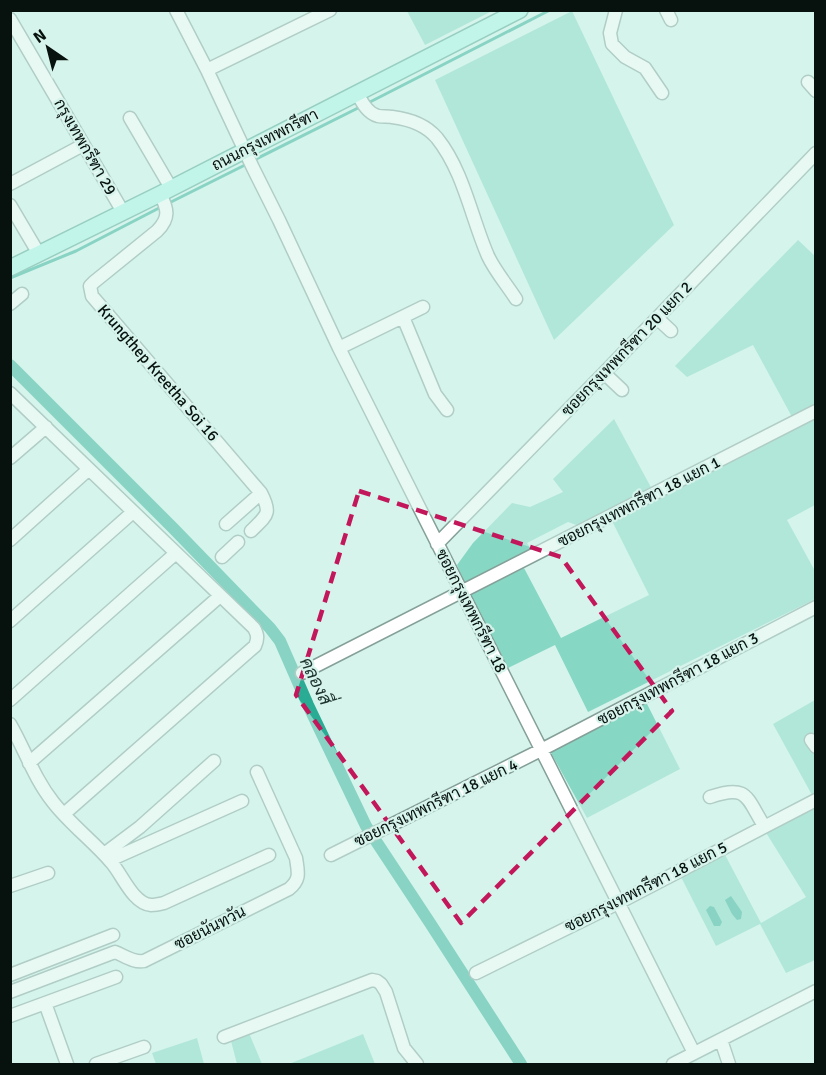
<svg xmlns="http://www.w3.org/2000/svg" width="826" height="1075" viewBox="0 0 826 1075" font-family="Signika,Sarabun,sans-serif">
  <rect width="100%" height="100%" fill="#d6f4eb"/>
  <path fill="#86d7c4" d="M490,11V12L425,45L407,11Z
    M572,11L674,225L554,340L435,80Z
    M798,240L815,256V405L792,417L753,345L687,377L675,366Z
    M815,417V505L787,520L815,571V599L588,712L555,645L508,668L470,594L524,568L561,638L649,595L612,521Z
    M614,419L653,491L582,527L568,522L527,543L533,552L466,587L457,565L473,543L512,503L530,507L563,492L553,479Z
    M645,700L680,769L587,818L550,751Z
    M815,700V793L812,795L773,724Z
    M815,804V960L786,973L760,924L716,946L679,873L723,851L761,923L806,897L765,831Z
    M249,1033L262,1064H237L231,1041Z
    M363,1034L375,1064H289Z
    M197,1038L204,1064H156L152,1053Z"/>
  <path fill="#2aac94" d="M731,896L742,912L741,919L737,920L732,914L725,900Z
    M710,906L714,907L722,922L720,926H714L706,910Z"/>
  <g fill="none" stroke-linecap="round" stroke-linejoin="round">
    <path stroke="#2aac94" stroke-width="3" d="M368,103L550,10
      M252,161L362,106
      M167,204L247,164
      M10,278L76,251L161,207"/>
    <path stroke="#2aac94" stroke-width="12" d="M10,365L173,528L270,628L280,641L308,705L366,826L430,923L521,1064"/>
    <g stroke="#84a098" stroke-width="15">
      <path id="minor" d="M176,10L207,70L253,168L279,220L339,348L694,1053
        M616,10L610,33L612,44L625,57L645,68L662,93
        M666,10L671,20
        M10,19L123,212
        M207,70L330,10
        M808,82L816,91
        M357,93C362,102 367,113 378,116C383,117 388,116 392,117C409,119 426,125 437,138C464,172 471,217 488,256C495,271 507,285 516,299
        M130,118L171,188
        M10,184L83,145
        M160,194C168,209 170,218 157,231L94,282L90,286L92,296L261,493L226,524
        M10,205L39,254
        M10,304L22,294
        M403,317L435,394L447,410
        M657,318L671,331
        M339,348L423,307
        M604,373L622,390
        M10,393L254,628C258,635 258,639 255,646L64,814
        M10,458L46,427
        M251,531C267,515 272,514 261,493
        M10,540L89,469
        M437,544L604,373L816,153
        M222,557L238,542
        M10,621L133,512
        M302,673L816,411
        M10,700L176,553
        M10,724C25,750 34,778 53,802C70,824 93,841 111,862C122,874 133,904 151,905C155,905 160,904 164,903L269,855
        M811,740L816,747
        M29,763L220,596
        M710,797C748,784 746,797 764,826
        M104,854L140,827L214,761
        M331,855L541,750L816,607
        M110,860L242,801
        M10,886L48,873
        M476,973L618,903L816,800
        M10,975L113,935
        M10,992L115,952C125,956 134,963 144,961L289,889C301,879 298,872 296,858L257,772
        M45,1003L67,1064
        M10,1016L116,977
        M224,1037L372,980L377,981L381,984L386,992L404,1048L417,1064
        M721,1040L729,1064
        M96,1064L144,1047
        M673,1064L816,991"/>
    </g>
    <g stroke="#4ea290" stroke-width="18">
      <path id="major" d="M10,268L160,194L520,10"/>
    </g>
    <use href="#minor" stroke="#fff" stroke-width="12"/>
    <use href="#major" stroke="#acf6e6" stroke-width="15"/>
  </g>
  <path d="M0 0H826V1075H0ZM359,491L561,557L672,711L461,923L296,695Z" fill="#d6f4eb" fill-opacity=".55" fill-rule="evenodd"/>
  <path fill="none" stroke="#c2185b" stroke-width="4.5" stroke-dasharray="12 8" stroke-linejoin="round" d="M359,491L561,557L672,711L461,923L296,695Z"/>
  <g text-anchor="middle" dominant-baseline="central" stroke-width="4.5" stroke-linejoin="round" paint-order="stroke">
    <g font-size="16" fill="#07120f" stroke="#d6f4eb">
      <text transform="translate(265 140) rotate(-27)">ถนนกรุงเทพกรีฑา</text>
      <text transform="translate(85 147) rotate(60)">กรุงเทพกรีฑา 29</text>
      <text transform="translate(627 349) rotate(-46)">ซอยกรุงเทพกรีฑา 20 แยก 2</text>
      <text transform="translate(158 373) rotate(49)">Krungthep Kreetha Soi 16</text>
      <text transform="translate(639 502) rotate(-27)">ซอยกรุงเทพกรีฑา 18 แยก 1</text>
      <text transform="translate(471 611) rotate(63)">ซอยกรุงเทพกรีฑา 18</text>
      <text transform="translate(678 679) rotate(-28)">ซอยกรุงเทพกรีฑา 18 แยก 3</text>
      <text transform="translate(436 803) rotate(-26)">ซอยกรุงเทพกรีฑา 18 แยก 4</text>
      <text transform="translate(646 887) rotate(-27)">ซอยกรุงเทพกรีฑา 18 แยก 5</text>
      <text transform="translate(210 928) rotate(-27)">ซอยนันทวัน</text>
    </g>
    <g font-size="18" font-style="italic" fill="#1d332d" stroke="#d6f4eb">
      <text transform="translate(316 681) rotate(64)">คลองสี่</text>
    </g>
  </g>
  <rect width="826" height="1075" fill="none" stroke="#07120f" stroke-width="24"/>
  <g transform="translate(48 48) rotate(325)" stroke="#d6f4eb" stroke-width="4.5" paint-order="stroke">
  <path d="M0-4.5L10 22L0 15L-10 22Z" fill="#07120f"/>
  <text y="-9" font-size="16" font-weight="bold" text-anchor="middle" fill="#07120f">N</text>
  </g>
</svg>
